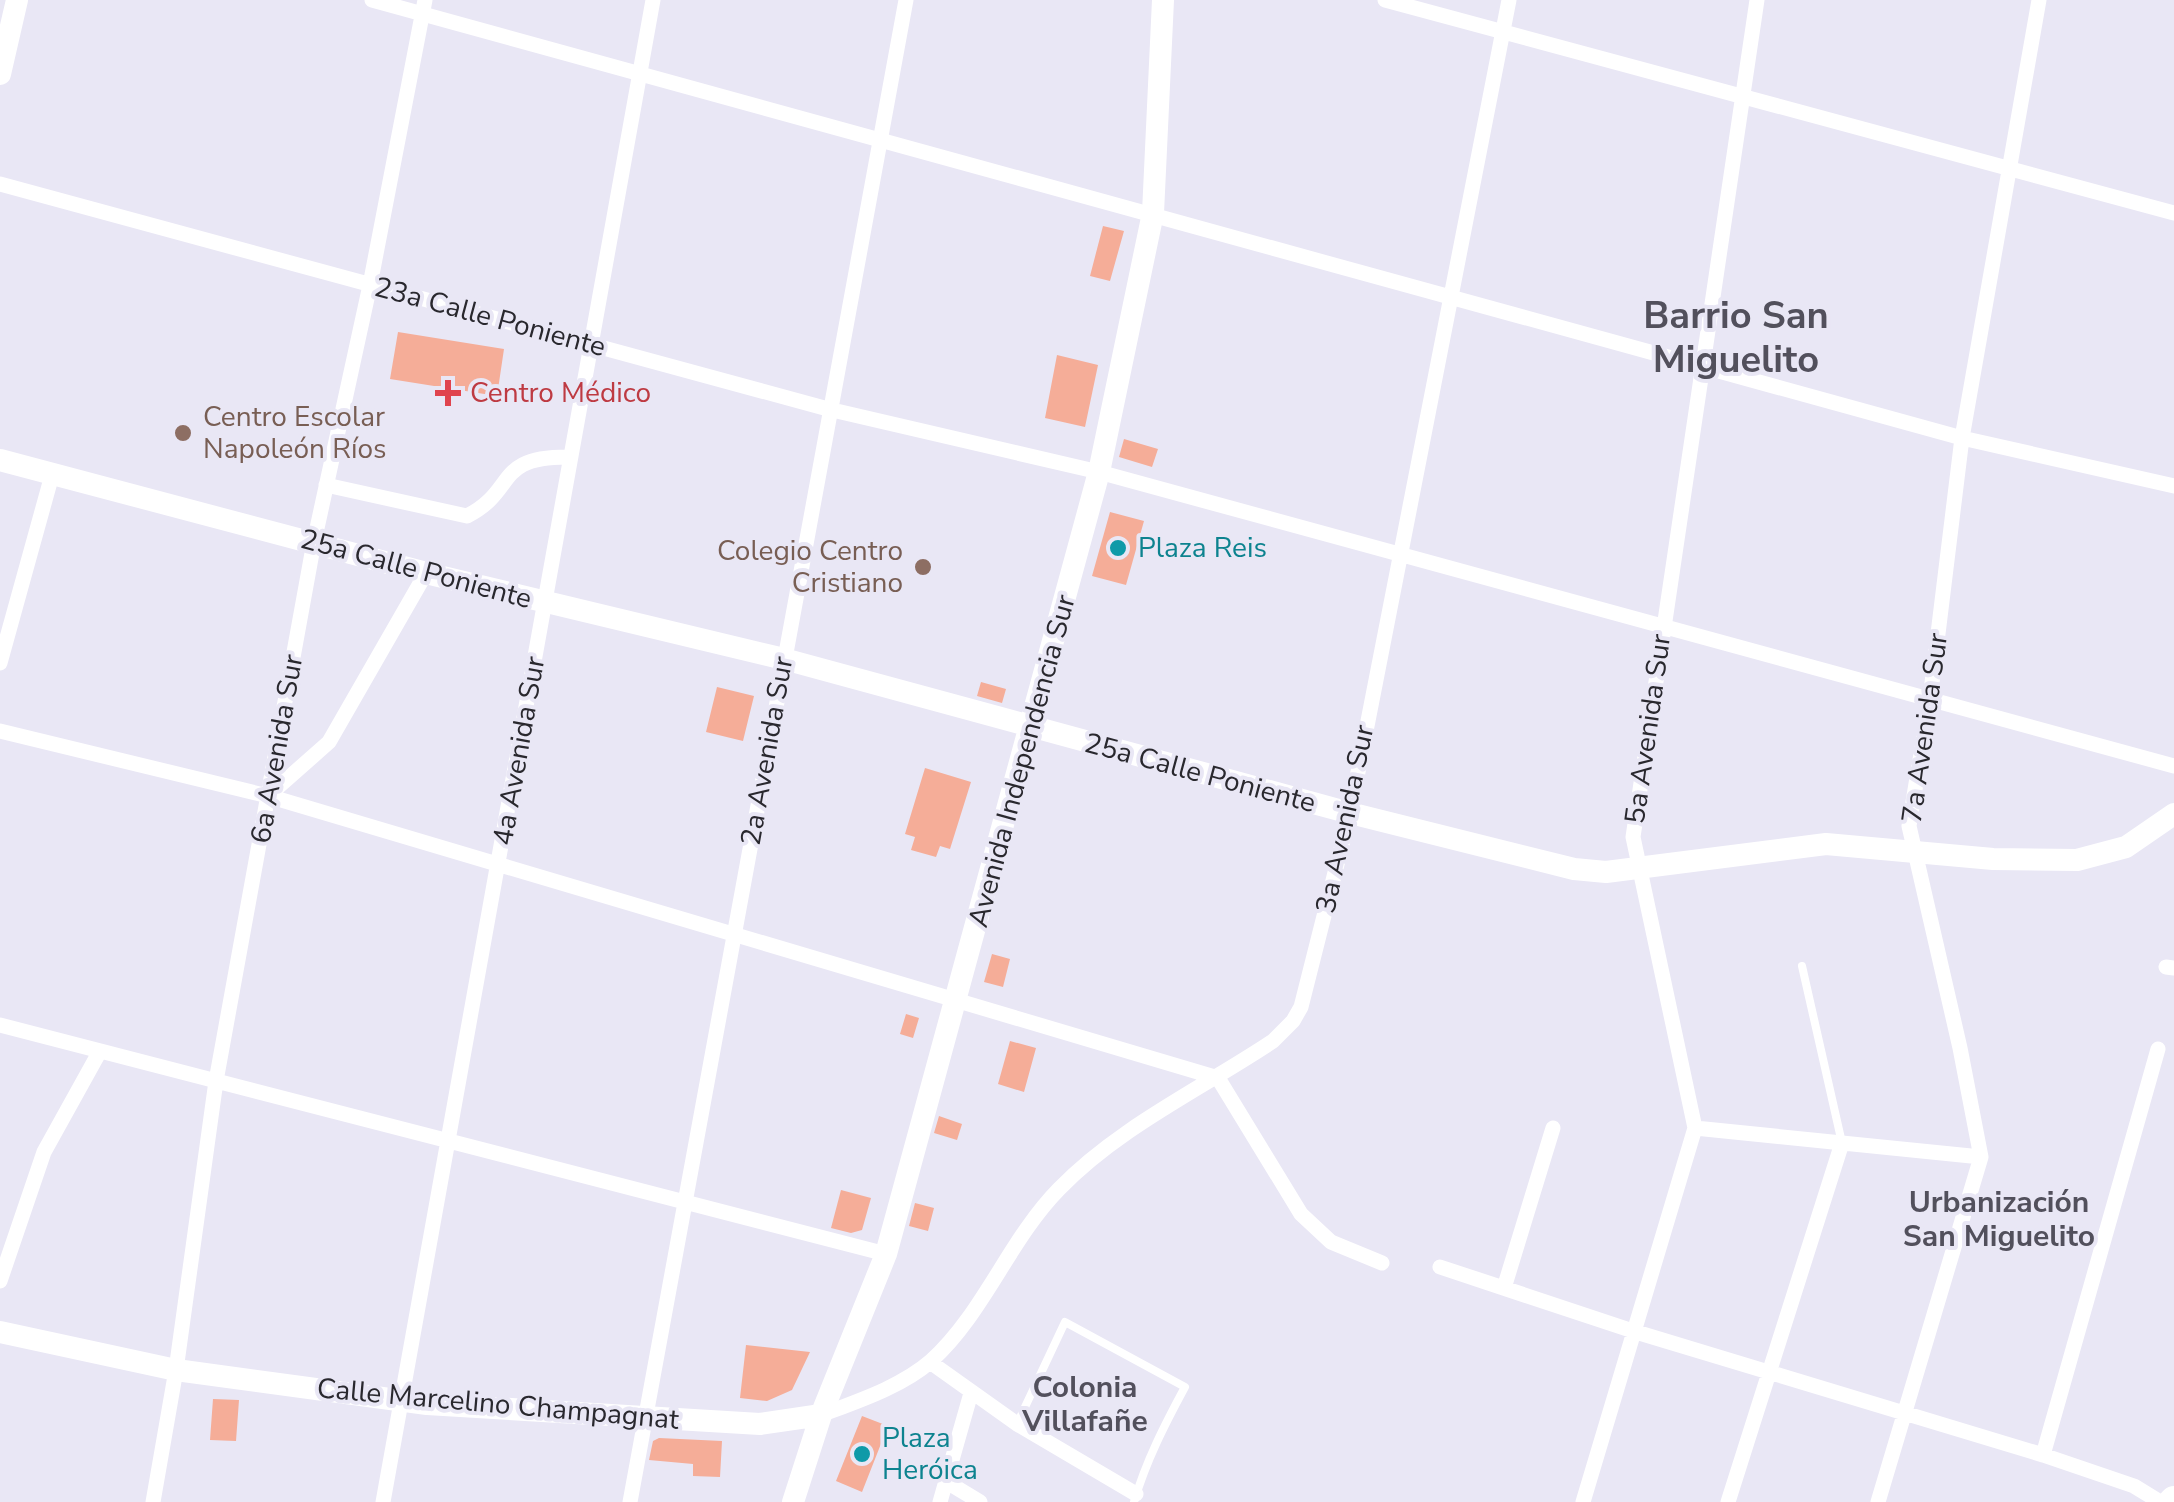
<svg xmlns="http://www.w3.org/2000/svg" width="2174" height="1502" viewBox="0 0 2174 1502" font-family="'Nunito Sans',sans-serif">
  <rect width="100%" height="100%" fill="#e9e7f5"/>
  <path fill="#f5ad98" d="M1103,226L1124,231L1110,281L1090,276Z
    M398,332L504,349L497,396L390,379Z
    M1057,355L1098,365L1085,427L1045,418Z
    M1124,439L1158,449L1152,467L1119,457Z
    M1110,512L1144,521L1126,585L1092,576Z
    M981,682L1006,689L1002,703L977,696Z
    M717,687L754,696L743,741L706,732Z
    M925,768L971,782L950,849L940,846L936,857L911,850L915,837L905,834Z
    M992,954L1010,959L1003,987L984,982Z
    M906,1014L919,1018L913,1038L900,1034Z
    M1010,1041L1036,1048L1024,1092L998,1084Z
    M939,1116L962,1124L957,1140L934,1133Z
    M841,1190L871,1198L862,1230L851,1233L831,1228Z
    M915,1203L934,1208L928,1231L909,1226Z
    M746,1345L810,1352L792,1390L767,1401L740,1398Z
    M213,1399L239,1400L236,1441L210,1440Z
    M862,1416L888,1426L862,1492L836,1481Z
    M659,1438L722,1441L720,1477L693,1476V1464L649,1460L653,1441Z"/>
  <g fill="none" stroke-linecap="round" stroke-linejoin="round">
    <path stroke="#fff" stroke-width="8" d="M1802,966L1842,1143
      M1017,1424L1065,1322L1185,1387C1165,1424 1146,1461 1134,1502"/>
    <path stroke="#fff" stroke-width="15" d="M372,0L1962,438L2174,486
      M1385,0L2174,213
      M0,184L828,409L1099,472L2174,766
      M326,485L467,516C518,490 493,456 570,457
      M0,663L52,475
      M0,731L268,796L1218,1078L1301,1214L1331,1242L1382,1263
      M268,796L329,742L426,573
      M2166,967L2174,968
      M0,1025L886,1254
      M1695,1128L1981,1157
      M1440,1267L1636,1332L2043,1455L2134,1486L2160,1502
      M0,1281L44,1152L100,1051
      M1504,1288L1553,1128
      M930,1362L1017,1424L1136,1494
      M821,1415C858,1401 901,1387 931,1361C984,1313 1009,1240 1059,1189C1119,1127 1201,1089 1273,1041L1293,1021L1301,1007L1350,813L1509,0
      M2043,1455L2158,1049
      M947,1482L980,1502
      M153,1502L176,1370L216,1081L314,542L370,285L425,0
      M383,1502L653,0
      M630,1502L906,0
      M940,1502L971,1393
      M1583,1502L1695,1128L1633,837L1757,0
      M1728,1502L1842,1143
      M1878,1502L1981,1157L1960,1048L1909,826L1930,699L1962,438L2039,0"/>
    <path stroke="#fff" stroke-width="22" d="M0,74L17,0
      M0,460L426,573L784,659L1350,813L1574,869L1606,872L1826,844L1993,859L2077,860L2126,847L2174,814
      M0,1332L176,1370L427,1404L760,1424L821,1415
      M793,1502L821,1415L886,1254L1099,472L1153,213L1163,0"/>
    <path stroke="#fff" stroke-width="28" d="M2172,1502L2174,1500"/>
  </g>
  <path fill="#e0444e" stroke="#e9e7f5" stroke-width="4" d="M443 378h10v10h10v10h-10v10h-10v-10h-10v-10h10z"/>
  <g fill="#8d6e63" stroke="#e9e7f5" stroke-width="4">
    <circle cx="183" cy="433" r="10"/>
    <circle cx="923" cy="567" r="10"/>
  </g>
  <g fill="#0f9aa8" stroke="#e9e7f5" stroke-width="4">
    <circle cx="1118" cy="548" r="10"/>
    <circle cx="862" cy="1454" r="10"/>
  </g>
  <g text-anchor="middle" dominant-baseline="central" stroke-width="8" stroke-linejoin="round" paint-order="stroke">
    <g font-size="28" fill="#29282e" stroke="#e9e7f5">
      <text transform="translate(490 317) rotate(15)">23a Calle Poniente</text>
      <text transform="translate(416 569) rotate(15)">25a Calle Poniente</text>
      <text transform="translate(1925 728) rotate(-82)">7a Avenida Sur</text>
      <text transform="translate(1648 729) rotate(-82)">5a Avenida Sur</text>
      <text transform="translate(277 749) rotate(-80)">6a Avenida Sur</text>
      <text transform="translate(519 751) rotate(-80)">4a Avenida Sur</text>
      <text transform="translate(767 751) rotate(-80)">2a Avenida Sur</text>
      <text transform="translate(1022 761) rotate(-75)">Avenida Independencia Sur</text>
      <text transform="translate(1200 773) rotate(15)">25a Calle Poniente</text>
      <text transform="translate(1345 819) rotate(-78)">3a Avenida Sur</text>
      <text transform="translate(498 1404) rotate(5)">Calle Marcelino Champagnat</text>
    </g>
    <g font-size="28" fill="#be3a42" stroke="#e9e7f5" text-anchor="start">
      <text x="470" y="393">Centro Médico</text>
    </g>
    <g font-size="28" fill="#785e54" stroke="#e9e7f5" text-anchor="start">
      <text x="203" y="417">Centro Escolar<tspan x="203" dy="32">Napoleón Ríos</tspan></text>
      <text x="903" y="551" text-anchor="end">Colegio Centro<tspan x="903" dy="32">Cristiano</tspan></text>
    </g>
    <g font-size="28" fill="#0d838f" stroke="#e9e7f5" text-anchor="start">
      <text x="1138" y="548">Plaza Reis</text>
      <text x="882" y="1438">Plaza<tspan x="882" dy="32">Heróica</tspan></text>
    </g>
    <g font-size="30" font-weight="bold" fill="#52505c" stroke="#e9e7f5">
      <text x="1999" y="1202">Urbanización<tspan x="1999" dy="34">San Miguelito</tspan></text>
      <text x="1085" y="1387">Colonia<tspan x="1085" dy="34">Villafañe</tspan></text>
    </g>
    <g font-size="38" font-weight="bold" fill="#52505c" stroke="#e9e7f5">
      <text x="1736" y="315">Barrio San<tspan x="1736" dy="44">Miguelito</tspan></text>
    </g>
  </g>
</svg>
